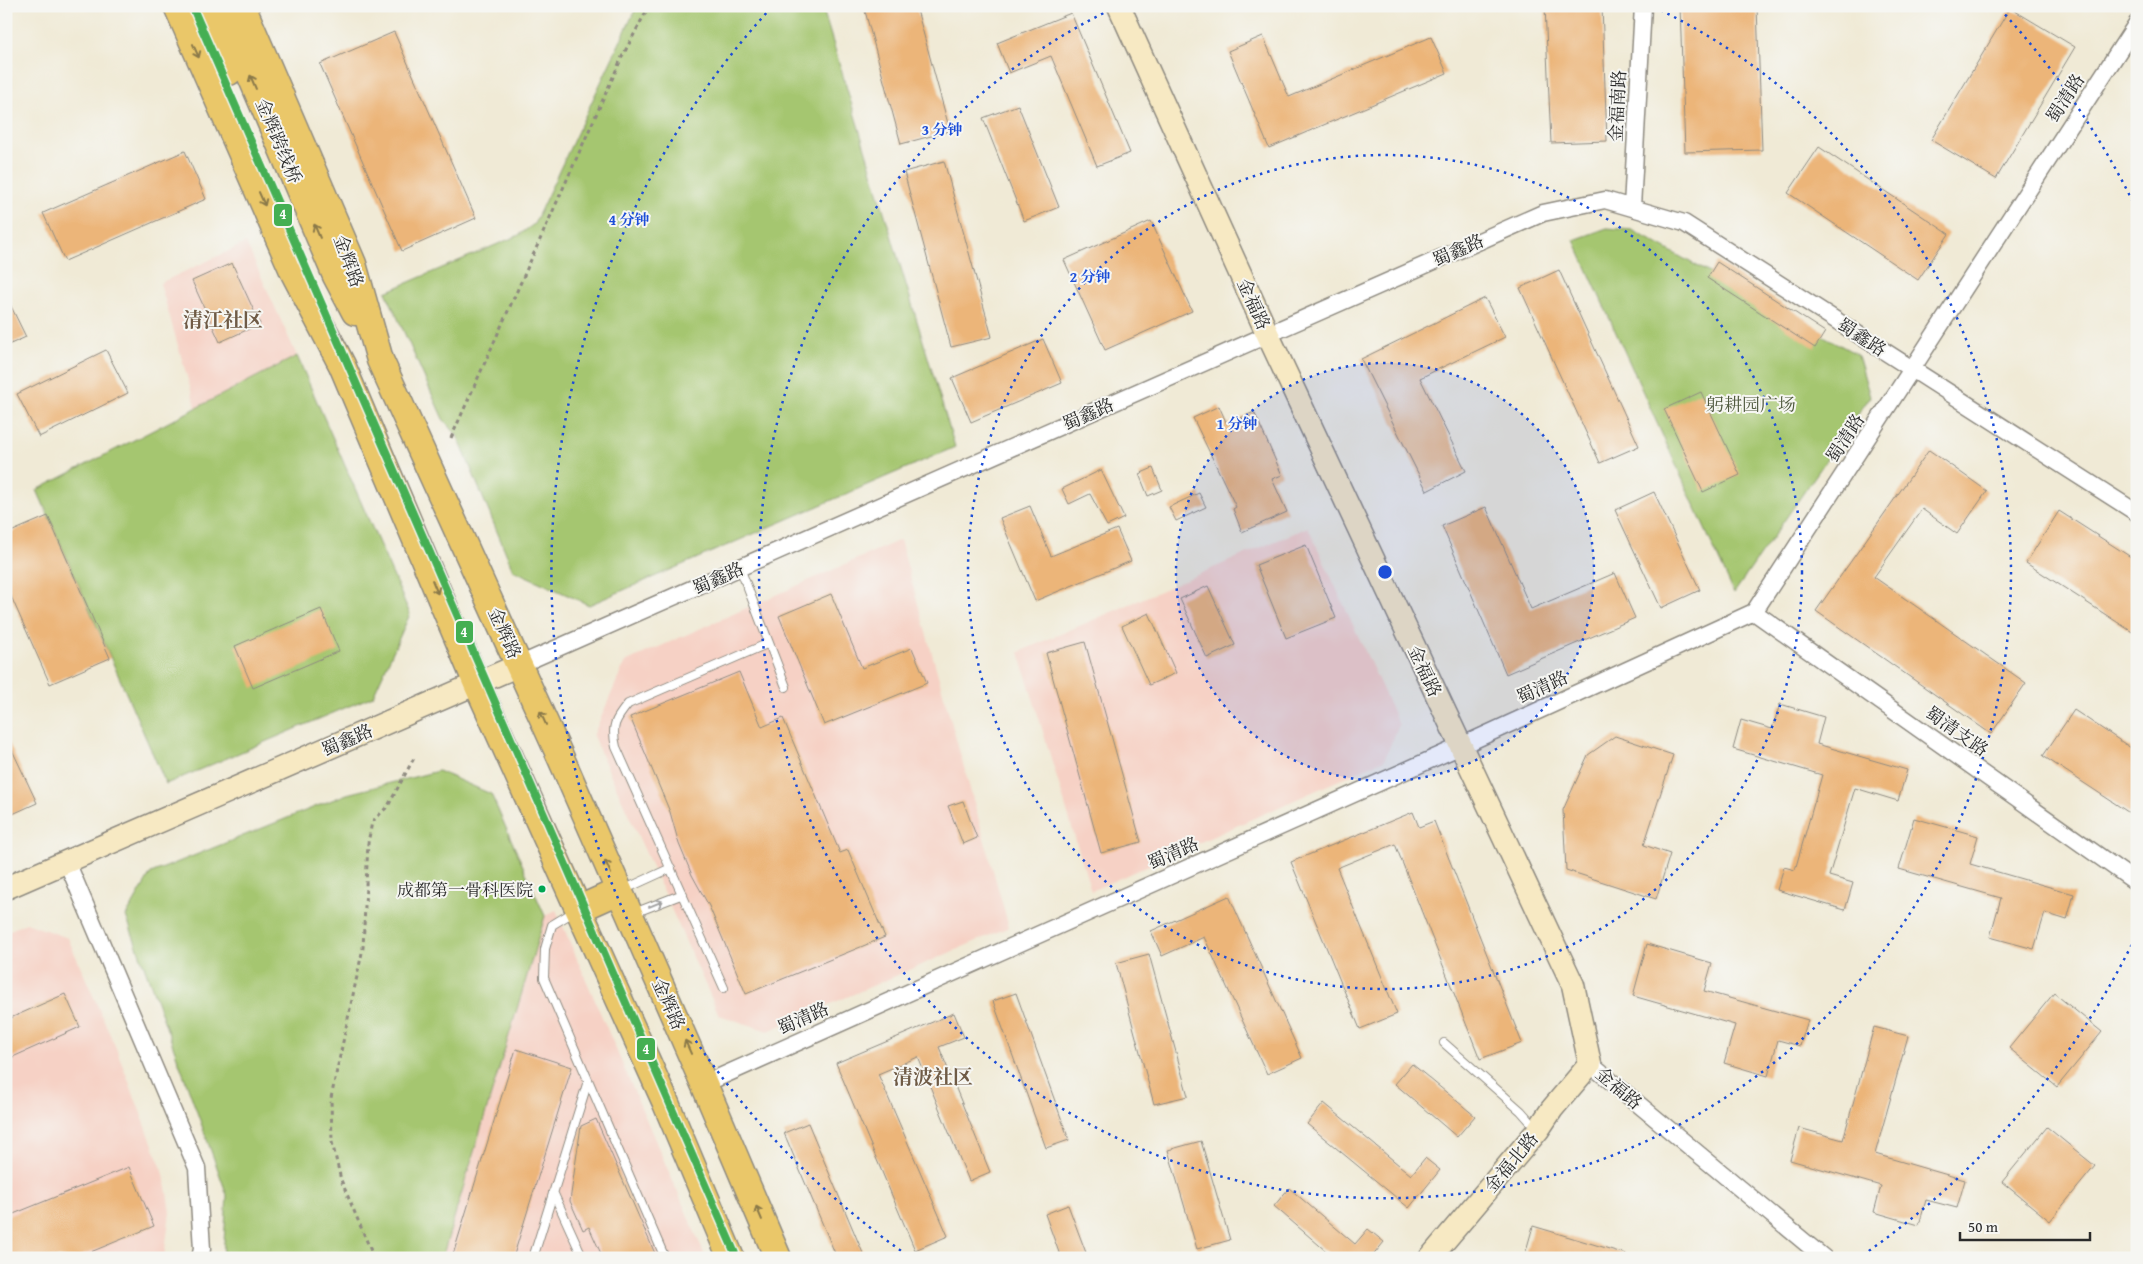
<svg xmlns="http://www.w3.org/2000/svg" width="2143" height="1264" viewBox="0 0 2143 1264" font-family="'Gentium Book Plus','Noto Serif SC',serif">
	<rect width="100%" height="100%" fill="#f6f6f2"/>
	<filter id="ink" filterUnits="userSpaceOnUse"><feTurbulence type="fractalNoise" baseFrequency=".02" numOctaves="2"/><feDisplacementMap in="SourceGraphic" scale="10" xChannelSelector="R" yChannelSelector="G"/><feConvolveMatrix kernelMatrix="1 2 1 2 8 2 1 2 1" color-interpolation-filters="sRGB"/></filter>
	<filter id="wash" filterUnits="userSpaceOnUse"><feTurbulence type="fractalNoise" baseFrequency=".0096" numOctaves="4" result="noise"/><feDisplacementMap in="SourceGraphic" scale="20" xChannelSelector="R" yChannelSelector="G"/><feGaussianBlur stdDeviation="1.12" result="paint"/><feColorMatrix in="noise" values="0 0 0 0 0 0 0 0 0 0 0 0 0 0 0 0 0 1.4 0 .05"/><feComposite in="paint" operator="in"/></filter>
	<g filter="url(#wash)">
		<rect width="100%" height="100%" fill="#f0ead6"/>
		<!-- built -->
		<path fill="#f6d1c5" d="M246,243L297,356L196,408L160,283Z
			M1308,527L1399,725L1384,760L1091,891L1019,652Z
			M900,540L1009,927L768,1031L719,1015L593,736L625,662Z
			M556,910L706,1258H442L545,916Z
			M26,923L68,938L116,1048L164,1174L170,1212L164,1258H6V932Z"/>
		<!-- green -->
		<path fill="#a5c66f" stroke="#68784d" d="M637,6H822L955,447L589,605L513,570L457,435L443,419L386,292L519,235L534,224Z
			M1607,228L1632,230L1858,355L1870,397L1734,593L1574,240Z
			M297,356L410,614L373,696L166,784L37,490Z
			M438,771L491,794L545,916L442,1258H223L227,1195L126,916L151,873L347,794Z"/>
		<g id="blocks">
			<!-- building -->
			<path fill="#ecb579" d="M881,6H916L950,131L901,144L865,11Z
				M1545,6H1602L1607,141L1551,143Z
				M1680,6H1757L1762,150L1685,152Z
				M2010,8L2075,47L1996,179L1931,140Z
				M1071,13L1130,153L1097,166L1051,56L1009,73L997,43Z
				M394,32L476,218L402,251L320,64Z
				M1263,36L1289,97L1431,37L1447,73L1269,148L1228,51Z
				M1018,105L1059,207L1024,221L983,118Z
				M1819,147L1949,234L1918,280L1788,193Z
				M185,151L206,199L65,261L43,213Z
				M944,161L992,337L951,347L904,172Z
				M1151,221L1192,311L1105,350L1064,260Z
				M1717,262L1825,332L1815,348L1707,278Z
				M232,263L260,324L220,342L192,281Z
				M1559,270L1639,446L1600,463L1520,288Z
				M6,296L26,337L6,346Z
				M1485,298L1505,337L1420,378L1466,471L1427,491L1361,359Z
				M1043,339L1062,383L971,422L952,378Z
				M106,350L128,393L39,437L17,394Z
				M1701,392L1740,475L1703,492L1664,409Z
				M1219,406L1227,424L1254,412L1282,475L1272,479L1287,512L1242,532L1233,509L1236,507L1193,418Z
				M1929,450L1987,491L1957,534L1922,509L1874,577L2026,683L1991,734L1816,611Z
				M1153,468L1162,490L1148,496L1139,474Z
				M1101,470L1124,518L1107,526L1090,494L1069,504L1062,489Z
				M1654,492L1700,590L1661,608L1615,510Z
				M1199,493L1206,507L1176,521L1169,507Z
				M1030,506L1051,556L1117,529L1131,561L1035,601L1000,518Z
				M1486,507L1531,609L1615,573L1635,618L1506,674L1442,526Z
				M2059,511L2137,561V635L2026,563Z
				M48,516L110,658L50,684L6,585V534Z
				M1306,545L1336,618L1286,638L1256,565Z
				M1208,586L1235,645L1207,658L1180,599Z
				M831,594L862,668L912,648L927,683L824,725L779,616Z
				M321,609L339,651L253,688L235,646Z
				M1149,613L1176,673L1149,685L1122,626Z
				M1085,642L1141,842L1101,853L1046,653Z
				M739,672L762,727L783,718L840,853L848,850L885,937L746,994L709,906L692,875L679,844L670,812L630,717Z
				M1780,704L1824,717L1817,744L1907,770L1898,801L1855,788L1829,876L1853,883L1845,910L1777,890L1784,867L1795,870L1822,775L1733,749L1741,720L1772,729Z
				M2074,710L2137,752V818L2043,756Z
				M1615,736L1673,755L1644,845L1670,854L1656,899L1566,870L1563,810L1588,755Z
				M6,737L37,803L6,817Z
				M963,801L977,838L963,844L948,806Z
				M1413,812L1419,827L1434,821L1522,1043L1480,1059L1395,844L1337,868L1397,1014L1360,1029L1291,862Z
				M1914,818L1978,836L1970,864L2074,894L2067,920L2045,913L2034,949L1990,937L2001,898L1899,869Z
				M1229,896L1302,1058L1267,1074L1204,937L1162,956L1151,931Z
				M1647,944L1712,963L1704,991L1808,1020L1800,1046L1778,1040L1768,1076L1724,1063L1735,1025L1633,996Z
				M1149,954L1188,1096L1154,1104L1116,963Z
				M1016,993L1069,1140L1046,1148L993,1001Z
				M2054,993L2102,1032L2057,1087L2009,1048Z
				M65,994L80,1027L6,1060V1020Z
				M954,1013L964,1037L939,1047L990,1172L969,1181L918,1057L878,1074L948,1236L915,1250L836,1063Z
				M1874,1027L1908,1036L1875,1154L1965,1180L1957,1208L1926,1200L1919,1225L1874,1212L1881,1186L1790,1160L1799,1128L1843,1140Z
				M516,1049L572,1067L513,1258H452Z
				M1412,1064L1475,1116L1457,1137L1395,1084Z
				M1324,1103L1411,1175L1425,1158L1440,1170L1409,1208L1307,1124Z
				M596,1119L657,1258H603L589,1227L583,1230L570,1201L581,1126Z
				M808,1123L865,1258H837L784,1133Z
				M2047,1127L2095,1166L2050,1221L2002,1182Z
				M1201,1141L1230,1240L1197,1249L1168,1150Z
				M129,1167L154,1226L76,1258H6V1217Z
				M1289,1188L1355,1244L1368,1229L1384,1242L1371,1258H1334L1274,1206Z
				M1068,1205L1088,1258H1061L1045,1214Z
				M1533,1226L1626,1254L1625,1258H1524Z"/>
		</g>
	</g>
	<g filter="url(#ink)">
		<use href="#blocks" fill-opacity="0" stroke="#8e8a80" stroke-width="1"/>
		<g fill="none" stroke-linecap="round" stroke-linejoin="round">
			<defs>
				<path id="lane" d="M740,568L786,687
					M623,890L671,868
					M575,911L552,925L545,949L544,978L665,1258
					M634,913L683,894
					M724,988L616,747C611,726 615,720 628,704L769,643
					M1444,1043L1521,1111L1537,1129
					M553,1192L583,1258
					M533,1258L588,1081"/>
				<path id="street" d="M1632,207L1643,6
					M1754,612L2137,883
					M519,665L1543,213L1605,200L1684,223L2137,513
					M67,862L197,1168L202,1249L200,1258
					M1590,1064L1824,1258
					M704,1084L1461,746L1754,612L2137,23"/>
				<path id="secondary" d="M1119,6L1268,335L1573,985L1590,1064L1552,1109L1538,1130L1430,1258
					M6,888L519,665"/>
				<path id="primary" d="M177,6L294,273L342,365L477,684L665,1101L731,1258
					M201,6L229,72
					M221,6L336,276L355,312
					M242,6L353,264L380,360L560,756L704,1084L778,1258
					M579,909L619,891"/>
			</defs>
			<!-- lane casing -->
			<use href="#lane" stroke="#8e8a80" stroke-width="10"/>
			<!-- street casing -->
			<use href="#street" stroke="#8e8a80" stroke-width="19"/>
			<!-- secondary casing -->
			<use href="#secondary" stroke="#8e8a80" stroke-width="25"/>
			<!-- primary casing -->
			<use href="#primary" stroke="#8e8a80" stroke-width="29"/>
			<!-- path -->
			<path stroke="#8e8a80" stroke-width="3" stroke-dasharray="4 4" stroke-linecap="butt" d="M451,438L622,57L649,6
				M374,1258L341,1180L332,1142L331,1098L363,948L368,843L372,822L388,806L414,758"/>
			<!-- lane -->
			<use href="#lane" stroke="#fff" stroke-width="8"/>
			<!-- street -->
			<use href="#street" stroke="#fff" stroke-width="16"/>
			<!-- secondary -->
			<use href="#secondary" stroke="#f7e9c3" stroke-width="22"/>
			<!-- primary -->
			<use href="#primary" stroke="#eac769" stroke-width="26"/>
			<defs>
				<path id="metro-1" d="M192,6L737,1258"/>
			</defs>
			<!-- metro-1 casing -->
			<use href="#metro-1" stroke="#f6f6f2" stroke-width="11"/>
			<!-- metro-1 -->
			<use href="#metro-1" stroke="#44af52" stroke-width="8"/>
		</g>
		<!-- one-way arrows -->
		<defs><path id="oneway-shaft" d="M-6 0H5M1.5-3L5.5 0L1.5 3" fill="none" stroke-width="1.6" stroke-linecap="round" stroke-linejoin="round" transform="scale(1.25)"/></defs>
		<g stroke="#8a794a">
			<use href="#oneway-shaft" transform="translate(196 51) rotate(66)"/>
			<use href="#oneway-shaft" transform="translate(253 82) rotate(-113)"/>
			<use href="#oneway-shaft" transform="translate(262 199) rotate(66)"/>
			<use href="#oneway-shaft" transform="translate(317 231) rotate(-113)"/>
			<use href="#oneway-shaft" transform="translate(435 587) rotate(67)"/>
			<use href="#oneway-shaft" transform="translate(543 718) rotate(-114)"/>
			<use href="#oneway-shaft" transform="translate(608 867) rotate(-114)"/>
			<use href="#oneway-shaft" transform="translate(688 1047) rotate(-114)"/>
			<use href="#oneway-shaft" transform="translate(759 1213) rotate(-113)"/>
		</g>
		<use stroke="#a0a0a0" href="#oneway-shaft" transform="translate(656 904) rotate(-22)"/>
	</g>
	<!-- distance rings -->
	<circle cx="1385" cy="572" r="209" fill="#1d4ed8" fill-opacity=".12"/>
	<g fill="none" stroke="#1d4ed8" stroke-width="2.5" stroke-dasharray="2.5 5">
		<circle cx="1385" cy="572" r="209"/>
		<circle cx="1385" cy="572" r="417"/>
		<path d="M1654 7A626 626 0 1 1 1116 7"/>
		<path d="M2135 938A834 834 0 0 1 1863 1255M907 1255A834 834 0 0 1 770 9M2000 9A834 834 0 0 1 2135 206"/>
	</g>
	<!-- markers -->
	<circle fill="#00a651" stroke="#f6f6f2" stroke-width="2" cx="542" cy="889" r="4.5"/>
	<g text-anchor="middle" dominant-baseline="central" stroke-width="4" stroke-linejoin="round" paint-order="stroke">
		<!-- bus labels -->
		<g font-size="17" fill="#2b2b2b" stroke="#f6f6f2" text-anchor="end">
			<text x="533" y="889">成都第一骨科医院</text>
		</g>
		<!-- street labels -->
		<g font-size="18" fill="#2b2b2b" stroke="#f6f6f2">
			<text transform="translate(2065 98) rotate(-57)">蜀清路</text>
			<text transform="translate(1617 106) rotate(-87)">金福南路</text>
			<text transform="translate(279 141) rotate(67)">金辉跨线桥</text>
			<text transform="translate(1458 250) rotate(-24)">蜀鑫路</text>
			<text transform="translate(349 261) rotate(70)">金辉路</text>
			<text transform="translate(1254 304) rotate(66)">金福路</text>
			<text transform="translate(1862 337) rotate(33)">蜀鑫路</text>
			<text transform="translate(1088 414) rotate(-24)">蜀鑫路</text>
			<text transform="translate(1845 438) rotate(-57)">蜀清路</text>
			<text transform="translate(718 578) rotate(-24)">蜀鑫路</text>
			<text transform="translate(505 633) rotate(66)">金辉路</text>
			<text transform="translate(1425 671) rotate(65)">金福路</text>
			<text transform="translate(1542 687) rotate(-25)">蜀清路</text>
			<text transform="translate(1957 731) rotate(35)">蜀清支路</text>
			<text transform="translate(347 740) rotate(-24)">蜀鑫路</text>
			<text transform="translate(1173 853) rotate(-24)">蜀清路</text>
			<text transform="translate(669 1004) rotate(66)">金辉路</text>
			<text transform="translate(803 1018) rotate(-24)">蜀清路</text>
			<text transform="translate(1619 1088) rotate(40)">金福路</text>
			<text transform="translate(1511 1162) rotate(-50)">金福北路</text>
		</g>
		<!-- park labels -->
		<g font-size="18" fill="#505a3f" stroke="#f6f6f2">
			<text x="1751" y="404">躬耕园广场</text>
		</g>
		<!-- quarter labels -->
		<g font-size="20" font-weight="bold" fill="#6f5b46" stroke="#f6f6f2">
			<text x="223" y="319">清江社区</text>
			<text x="933" y="1076">清波社区</text>
		</g>
	</g>
	<circle cx="1385" cy="572" r="8" fill="#1d4ed8" stroke="#f6f6f2" stroke-width="2.5"/>
	<g font-size="15" text-anchor="middle" font-weight="bold" fill="#1d4ed8" stroke="#f6f6f2" stroke-width="4" stroke-linejoin="round" paint-order="stroke">
		<text x="942" y="135">3 分钟</text>
		<text x="629" y="225">4 分钟</text>
		<text x="1090" y="282">2 分钟</text>
		<text x="1237" y="429">1 分钟</text>
	</g>
	<g stroke="#f6f6f2" stroke-width="2">
		<rect x="273" y="203" width="20" height="24" rx="5" fill="#44af52"/>
		<rect x="455" y="620" width="19" height="24" rx="5" fill="#44af52"/>
		<rect x="636" y="1037" width="20" height="24" rx="5" fill="#44af52"/>
	</g>
	<g font-size="14" text-anchor="middle" font-weight="bold" fill="#fff">
		<text x="283" y="219">4</text>
		<text x="464" y="637">4</text>
		<text x="646" y="1054">4</text>
	</g>
	<!-- margin -->
	<rect width="2143" height="1264" fill="none" stroke="#f6f6f2" stroke-width="25"/>
	<!-- scale -->
	<path d="M1960 1232v8h130v-8" fill="none" stroke="#2b2b2b" stroke-width="2.5"/>
	<text x="1968" y="1232" font-size="15" fill="#2b2b2b" stroke="#f6f6f2" stroke-width="4" paint-order="stroke">50 m</text>
</svg>
